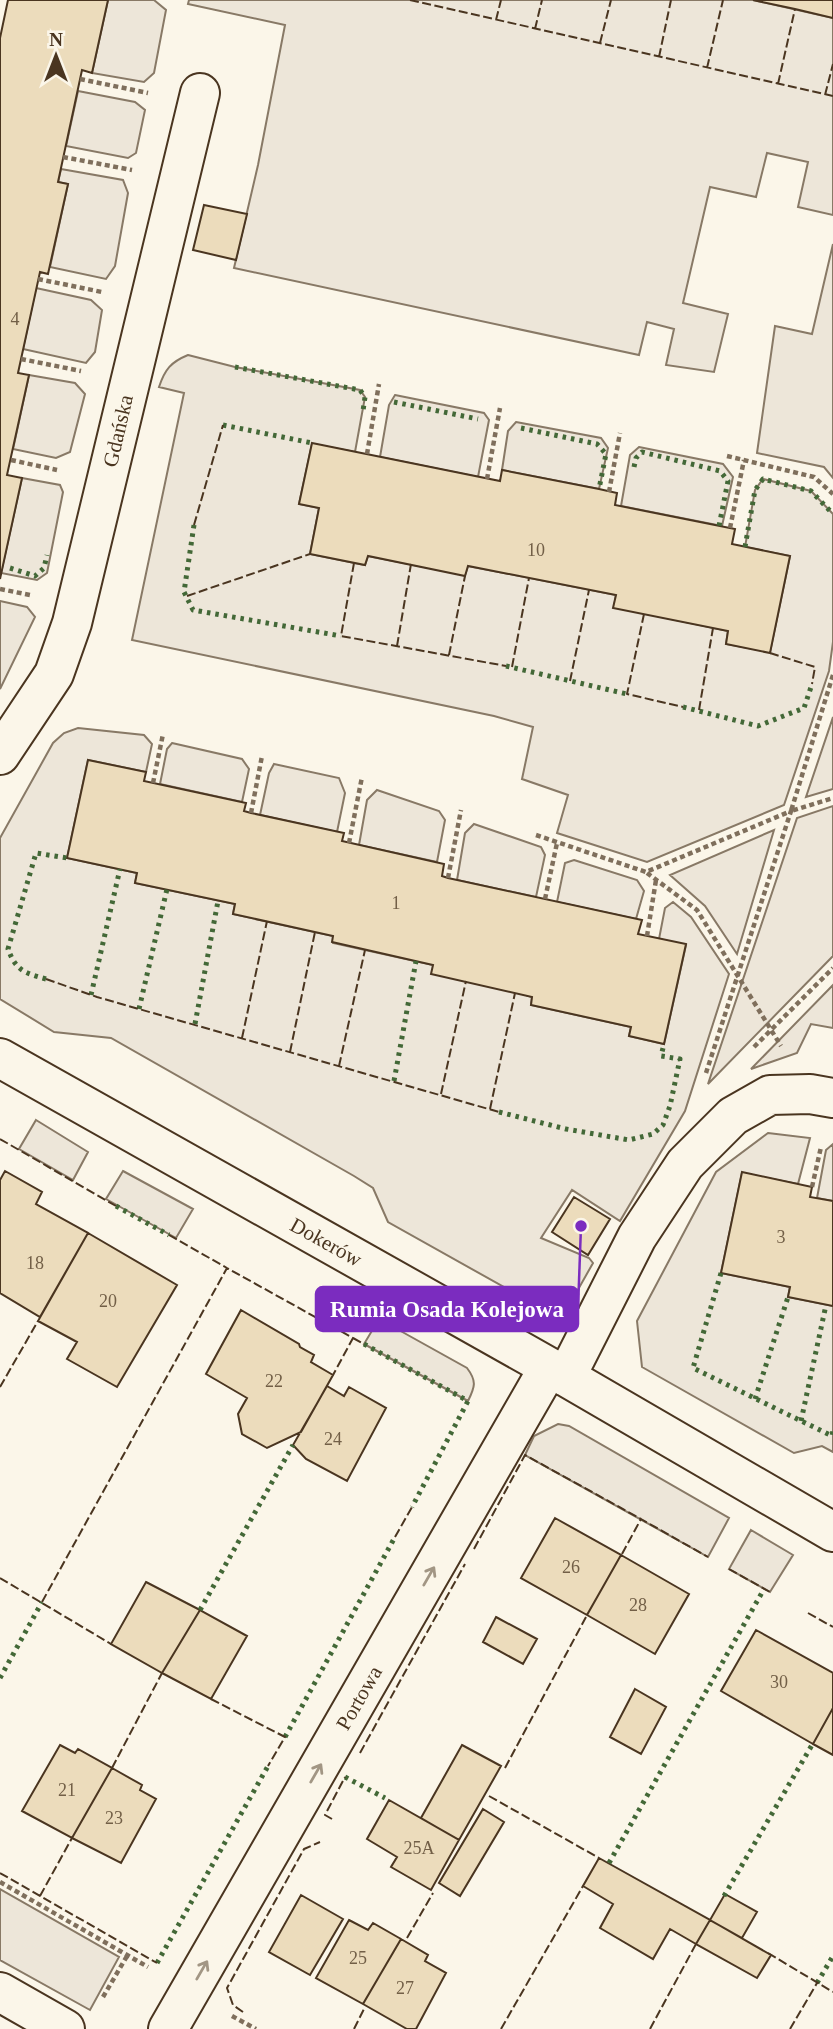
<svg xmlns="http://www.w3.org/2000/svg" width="833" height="2029" viewBox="0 0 833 2029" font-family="'Times New Roman',serif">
	<rect width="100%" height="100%" fill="#fbf6e9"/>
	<!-- green -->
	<path fill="#ede6d9" stroke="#887966" stroke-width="2" d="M108,0H154L166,10L154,73L144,82L92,73Z
		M189,0H753L833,18V215L798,207L808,162L767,153L756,197L710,187L683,303L728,314L714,372L666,365L674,329L647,322L639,355L234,268L258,165L285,25L188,4Z
		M78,91L135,102L145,110L136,153L128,158L66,146Z
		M61,169L123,180L128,193L115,266L106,279L50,267L68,184L58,182Z
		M833,244V478L824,467L757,453L775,326L812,334Z
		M36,288L91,300L102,310L95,352L86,363L23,349Z
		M188,355L235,367L360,390L365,397L355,452L312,444L299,504L319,508L310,554L365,565L368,556L465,575L468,566L616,595L614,607L728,631L726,644L770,652L790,556L745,547L755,490L763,479L811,491L833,514V642L829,671L784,805L647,862L557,833L568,795L522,779L533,727L494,716L132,640L184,393L159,387C165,369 171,362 188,355Z
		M29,375L75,383L85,394L70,452L56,458L13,449Z
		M395,395L484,413L489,420L478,477L380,457L389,405Z
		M516,422L601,438L608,448L599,489L502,470L508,431Z
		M639,447L723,464L733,477L722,526L621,506L630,455Z
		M22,478L60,485L63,492L47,573L37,580L1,573Z
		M0,601L27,607L35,617L0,689Z
		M833,717V789L806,797Z
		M78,728L144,735L152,744L146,772L88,760L67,858L137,873L135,883L235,904L233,914L333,936V943L433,965L532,997L531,1005L631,1027L629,1036L664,1044L686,945L659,939L665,908L673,902L691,917L729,974L685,1111L620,1221L572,1190L541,1238L589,1258L593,1263L575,1295L549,1302L527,1300L388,1222L373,1188L354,1176L111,1038L54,1032L0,999V838L53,743L64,733Z
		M172,743L242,759L249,769L242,802L160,784L167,749Z
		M274,764L339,778L345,793L337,832L260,815L269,773Z
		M377,790L439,811L445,820L437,862L359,845L367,800Z
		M833,806V956L708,1084L797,818Z
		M474,824L541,847L545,855L536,897L457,880L465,833Z
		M774,830L737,954L705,906L670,875Z
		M574,860L637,880L644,891L636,919L557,902L565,863Z
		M833,985V1028L811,1024L797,1053L751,1069Z
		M36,1120L88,1152L73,1180L19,1149Z
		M768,1133L810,1138L798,1184L742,1173L721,1273L790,1287L788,1297L833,1306V1452L822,1446L794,1453L642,1367L637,1321L716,1172Z
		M833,1144V1201L817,1198L826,1150Z
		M123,1171L193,1209L176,1238L106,1199Z
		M379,1319L467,1368C477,1381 475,1387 468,1401L364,1344Z
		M558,1424L569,1426L729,1518L708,1557L525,1455L534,1436Z
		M751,1530L793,1555L770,1592L729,1569Z
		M0,1889L119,1957L90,2010L0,1960Z"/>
	<!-- building -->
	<path fill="#ecdcbc" stroke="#4a3520" stroke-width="2" d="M8,0H108L92,73L82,70L58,182L68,184L48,274L40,272L18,373L29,375L7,475L22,478L0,579V38Z
		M753,0H833V18L795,9Z
		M204,205L247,214L236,260L193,250Z
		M312,443L500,481L502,470L599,489L617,493L615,505L735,529L732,544L790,556L770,653L726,644L728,631L613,608L616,595L468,566L465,576L368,556L365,565L310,554L319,508L299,504Z
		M88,760L146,772L144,781L246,803L244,811L251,813L344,833L342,841L444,864L442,876L448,878L642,920L638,934L686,944L664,1044L629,1036L631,1027L531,1005L532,997L431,974L433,965L332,942L333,936L233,914L235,904L135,883L137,873L67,858Z
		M5,1171L42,1192L36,1204L88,1233L40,1317L0,1293V1180Z
		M742,1172L812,1187L810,1197L833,1201V1306L788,1297L790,1287L721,1273Z
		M574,1197L610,1219L588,1255L552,1232Z
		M88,1233L177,1285L117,1387L67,1359L77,1342L38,1321Z
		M241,1310L299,1344L300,1347L314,1355L311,1362L333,1375L301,1432L267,1448L242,1434L238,1414L247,1398L206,1374Z
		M327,1386L344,1396L349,1387L386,1408L347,1481L306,1459L293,1445Z
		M555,1518L621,1555L587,1615L521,1578Z
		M621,1555L689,1594L655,1654L587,1615Z
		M146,1582L200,1610L162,1673L111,1644Z
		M200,1610L247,1636L211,1699L162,1673Z
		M496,1617L537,1639L523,1664L483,1642Z
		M756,1630L833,1673V1708L813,1744L721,1691Z
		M635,1689L666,1707L641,1754L610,1737Z
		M833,1708V1755L813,1744Z
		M60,1745L75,1753L78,1749L112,1768L72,1838L22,1811Z
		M462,1745L501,1766L459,1840L421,1818Z
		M112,1768L142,1785L140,1790L156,1799L121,1863L72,1838Z
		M389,1800L459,1840L431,1890L391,1867L397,1857L367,1839Z
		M483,1809L504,1822L460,1896L439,1883Z
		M599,1858L710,1920L696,1944L670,1929L653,1959L600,1928L613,1904L583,1886Z
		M725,1894L757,1912L742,1938L710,1920Z
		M301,1895L343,1919L310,1975L269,1952Z
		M349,1920L368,1930L373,1923L401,1939L363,2004L316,1978Z
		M710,1920L771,1955L757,1978L696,1944Z
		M401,1939L428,1955L425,1961L446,1973L416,2029H407L363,2004Z"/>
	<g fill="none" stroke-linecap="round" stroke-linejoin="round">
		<defs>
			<path id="street" d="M0,755L54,674L72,623L200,93
				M0,1058L549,1367L833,1532
				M566,1377L637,1237L685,1164L733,1116L770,1095L810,1094L833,1098
				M168,2029L549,1367"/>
			<path id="secondary" d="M0,1992L65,2029"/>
		</defs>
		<!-- street casing -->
		<use href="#street" stroke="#4a3520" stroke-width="42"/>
		<!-- secondary casing -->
		<use href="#secondary" stroke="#4a3520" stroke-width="42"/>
		<!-- path -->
		<path stroke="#7f6f5c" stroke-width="4.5" stroke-dasharray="5 3.5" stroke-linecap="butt" d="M80,79L148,93
			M63,157L132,170
			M38,279L102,292
			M21,359L81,371
			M367,454L379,384
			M727,456L814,477L833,494
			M11,460L57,470
			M487,479L500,408
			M609,492L620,433
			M730,528L744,460
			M0,589L30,595
			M833,675L791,811L833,798
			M153,783L163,734
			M251,813L262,756
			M536,835L646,872L791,811L706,1073
			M349,843L362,777
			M647,873L697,910L781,1046
			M448,878L461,810
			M545,899L557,843
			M647,936L656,880
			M754,1047L833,968
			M812,1187L821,1147
			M0,1882L148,1967
			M103,1997L127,1956
			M232,2016L256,2029"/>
		<!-- street -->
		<use href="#street" stroke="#fbf6e9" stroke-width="38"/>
		<!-- secondary -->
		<use href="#secondary" stroke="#fbf6e9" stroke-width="38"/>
		<!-- hedge -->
		<path stroke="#436837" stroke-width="5" stroke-dasharray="3.5 5" stroke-linecap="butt" d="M235,367L360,390L365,397L363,411
			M394,402L478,419
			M223,425L312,443
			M521,428L597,444L606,454L599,489
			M634,467L636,458L642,452L720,471L728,481L719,526
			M194,525L184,592L193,610L341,636
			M745,547L755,490L763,479L811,491L833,514
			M10,568L35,576L44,568L47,555
			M506,666L627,694
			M683,707L758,726L804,708L812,684
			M46,979C25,973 16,971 8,949L36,853L67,858
			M91,995L120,869
			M139,1009L167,889
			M195,1024L218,901
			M394,1081L416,961
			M499,1112L566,1129L629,1140L653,1134L663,1125L670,1106L680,1059L661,1056L664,1044
			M116,1206L169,1235
			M721,1273L693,1368L832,1436L833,1430
			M364,1344L468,1401L412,1507
			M755,1399L788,1297
			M801,1421L826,1305
			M200,1610L293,1445
			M0,1678L42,1602
			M285,1737L395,1537
			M345,1777L385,1798
			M609,1863L764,1589
			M724,1896L812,1745
			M157,1963L268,1766
			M817,1983L833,1956"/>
		<!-- fence -->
		<path stroke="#4a3520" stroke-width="2" stroke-dasharray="9 3.5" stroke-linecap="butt" d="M410,0L833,96
			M496,20L501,0
			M535,29L542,0
			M600,43L611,0
			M659,57L671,0
			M707,68L723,0
			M778,84L795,9
			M825,95L833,64
			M194,525L223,425
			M354,563L341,636L506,666
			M187,596L310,554
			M644,614L627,694L683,707
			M397,646L411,564
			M770,653L815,667L812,684
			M449,655L465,576
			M512,667L529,578
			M570,681L589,590
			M699,710L713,628
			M46,979L97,997L499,1112
			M242,1038L267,921
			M290,1052L315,932
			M339,1066L365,950
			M441,1094L466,981
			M490,1109L515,993
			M0,1139L116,1206
			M169,1235L227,1268
			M353,1338L364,1344
			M0,1387L38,1321
			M395,1537L412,1507
			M474,1549L525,1455L641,1519
			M622,1554L641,1519L708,1557
			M729,1569L770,1592
			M0,1578L111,1644
			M42,1602L227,1268L353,1338L333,1375
			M808,1613L833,1627
			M211,1699L285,1737L268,1766
			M360,1753L465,1564
			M112,1768L162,1673
			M505,1768L586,1617
			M489,1796L599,1858
			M332,1819L325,1815L345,1777
			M0,1873L157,1963
			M40,1896L72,1838
			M407,1938L433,1893
			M768,1953L833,1992
			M243,2012L233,2005L227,1988L304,1849L320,1842
			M354,2029L364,2009
			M501,2029L583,1886
			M650,2029L696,1944
			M790,2029L817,1983"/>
	</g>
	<!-- one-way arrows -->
	<defs><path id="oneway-shaft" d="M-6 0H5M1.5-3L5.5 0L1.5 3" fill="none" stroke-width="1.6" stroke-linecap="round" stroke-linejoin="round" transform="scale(1.75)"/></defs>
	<g stroke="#a29684">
		<use href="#oneway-shaft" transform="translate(429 1576) rotate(-60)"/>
		<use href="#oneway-shaft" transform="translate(316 1773) rotate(-60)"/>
		<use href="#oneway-shaft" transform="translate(202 1970) rotate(-60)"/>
	</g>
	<g text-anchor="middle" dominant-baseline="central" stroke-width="5" stroke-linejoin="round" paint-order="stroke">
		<!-- number labels -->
		<g font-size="18" fill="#725f47">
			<text x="15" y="319">4</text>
			<text x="536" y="550">10</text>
			<text x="396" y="903">1</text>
			<text x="781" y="1237">3</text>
			<text x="35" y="1263">18</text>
			<text x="108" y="1301">20</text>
			<text x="274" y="1381">22</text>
			<text x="333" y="1439">24</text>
			<text x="571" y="1567">26</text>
			<text x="638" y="1605">28</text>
			<text x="779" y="1682">30</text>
			<text x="67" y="1790">21</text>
			<text x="114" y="1818">23</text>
			<text x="419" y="1848">25A</text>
			<text x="358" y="1958">25</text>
			<text x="405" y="1988">27</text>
		</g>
		<!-- street labels -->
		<g font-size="21" fill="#4a3520" stroke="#fbf6e9">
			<text transform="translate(118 431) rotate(-77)">Gdańska</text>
			<text transform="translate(326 1242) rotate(29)">Dokerów</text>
			<text transform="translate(359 1698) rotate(-60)">Portowa</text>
		</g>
	</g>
	<!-- callouts -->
	<path fill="none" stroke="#7b2cbf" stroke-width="2.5" d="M581 1226L578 1309"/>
	<circle fill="#7b2cbf" stroke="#fbf6e9" stroke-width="2.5" cx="581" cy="1226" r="7"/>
	<rect fill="#7b2cbf" stroke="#7b2cbf" stroke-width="2.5" x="316" y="1287" width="262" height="44" rx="7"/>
	<g font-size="23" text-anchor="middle" font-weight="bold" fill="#fff">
		<text x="447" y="1317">Rumia Osada Kolejowa</text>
	</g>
	<!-- north arrow -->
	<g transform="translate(56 56)" stroke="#fbf6e9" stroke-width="5" paint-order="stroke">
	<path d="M0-5L12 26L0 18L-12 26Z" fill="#4a3520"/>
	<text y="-10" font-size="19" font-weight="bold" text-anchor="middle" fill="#4a3520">N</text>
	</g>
</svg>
